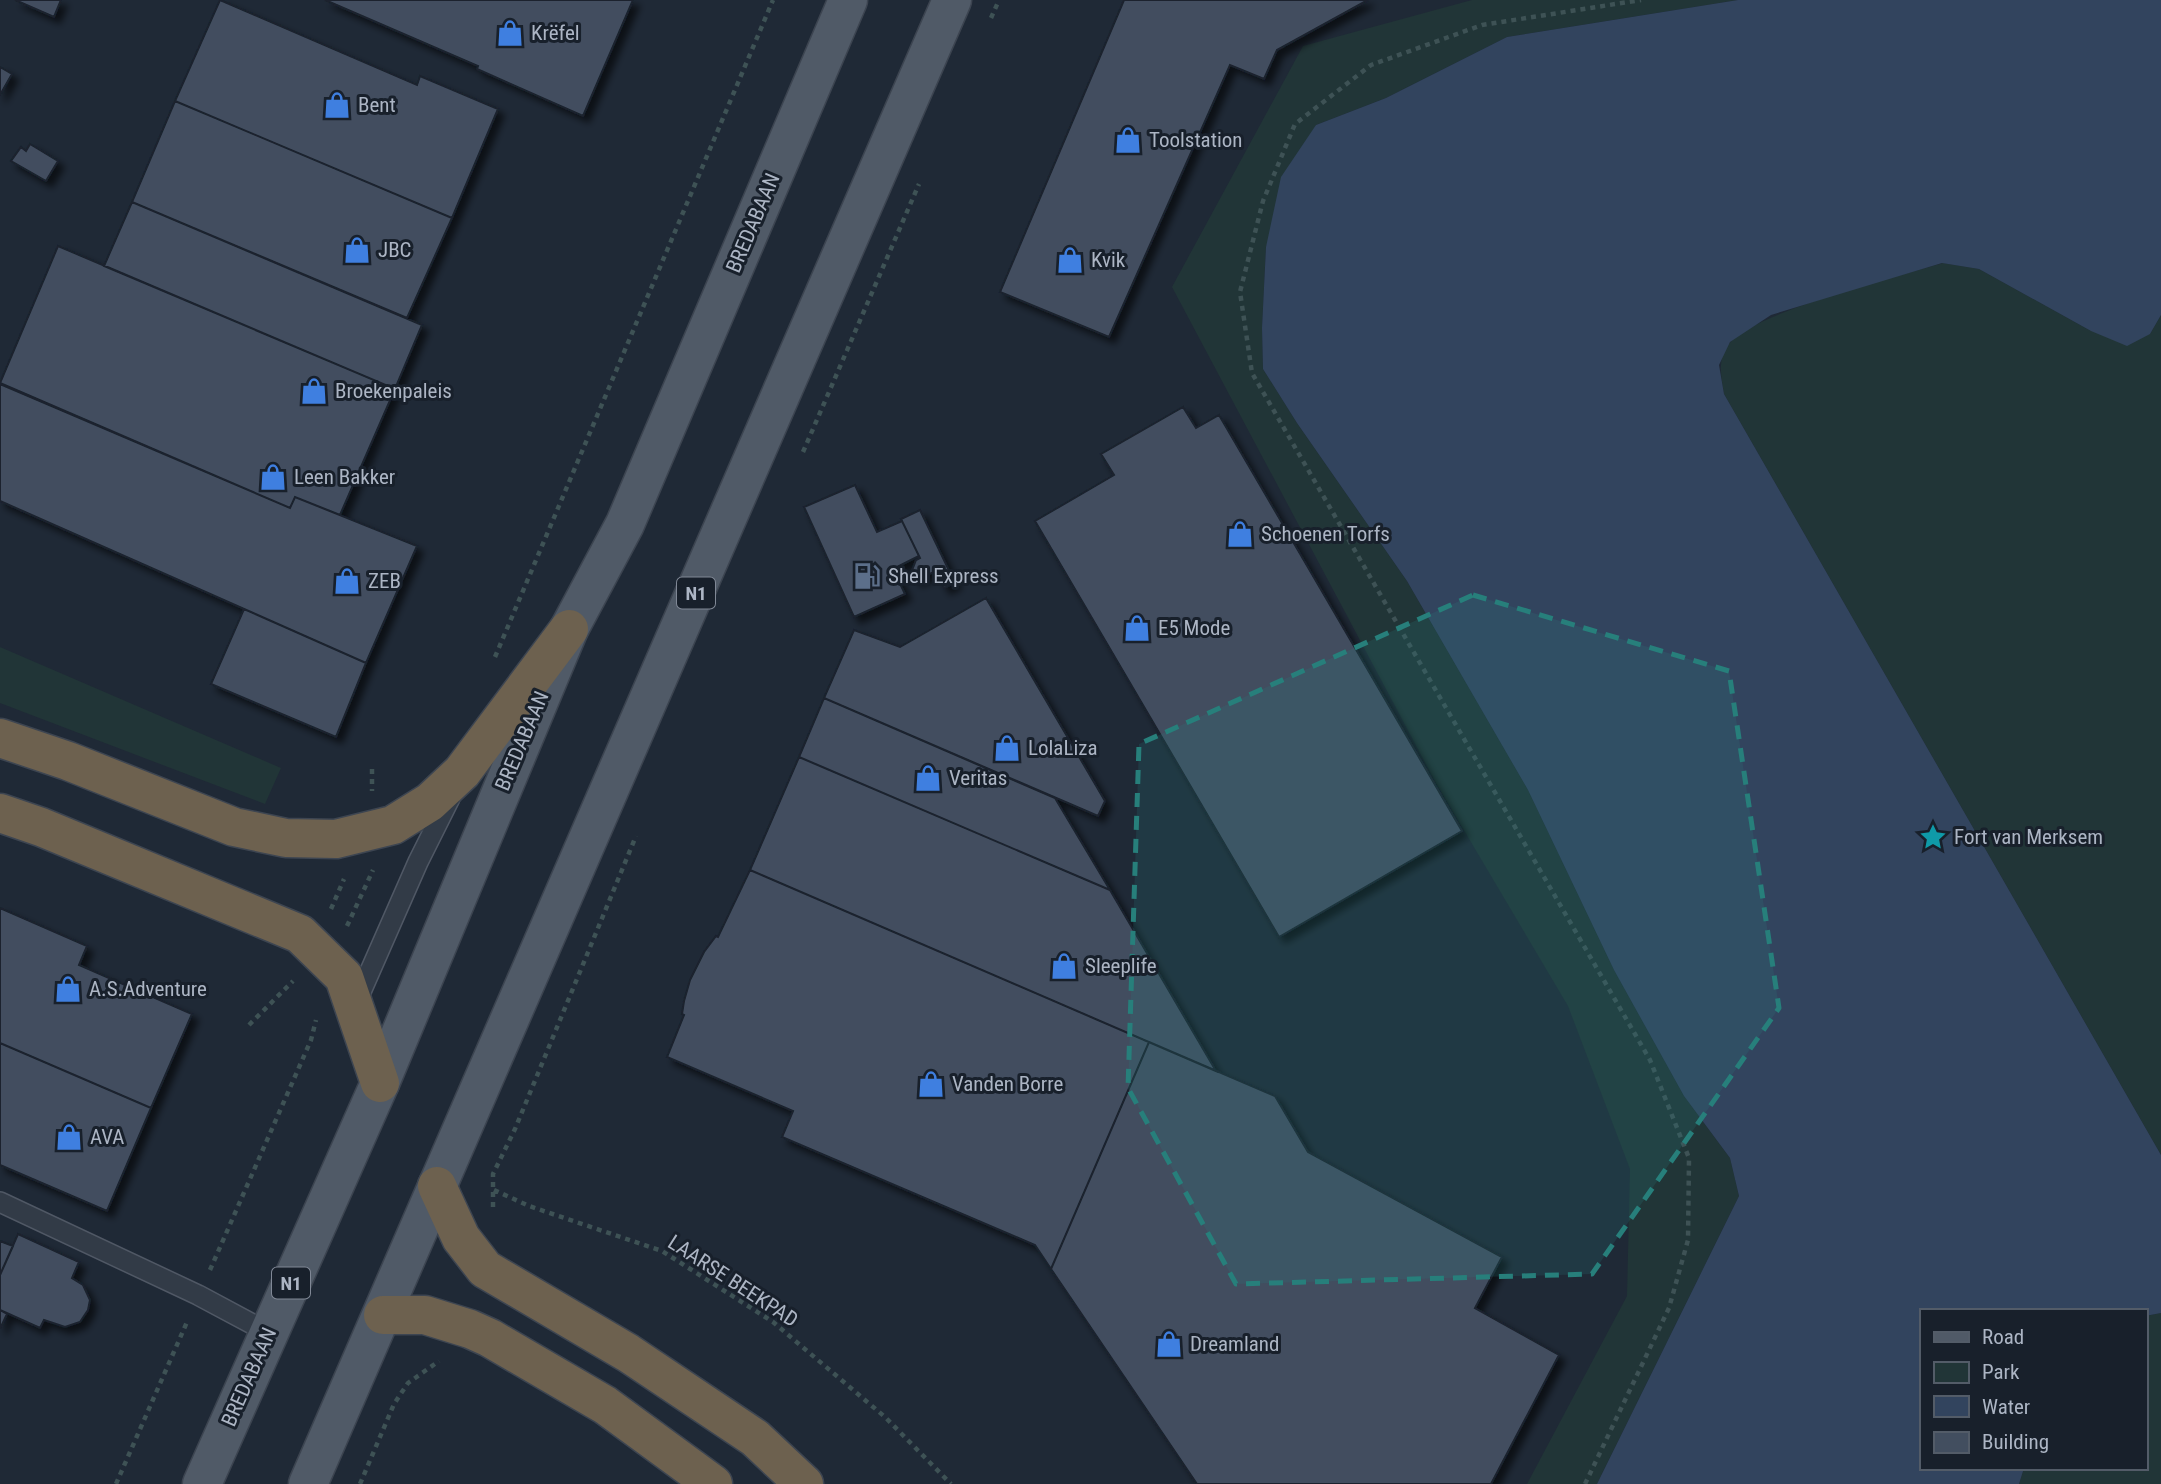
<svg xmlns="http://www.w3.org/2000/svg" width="2161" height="1484" viewBox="0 0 2161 1484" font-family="'Roboto Condensed',sans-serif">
	<defs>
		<filter id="shadow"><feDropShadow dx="6" dy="6" stdDeviation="3.5" flood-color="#0009"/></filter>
	</defs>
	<rect width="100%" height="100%" fill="#1f2936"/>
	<!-- green -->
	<path fill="#213537" d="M1472,0H1738L1507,37L1386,98L1316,125L1266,247L1262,328L1263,369L1297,423L1407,581L1528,790L1614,970L1684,1096L1730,1158L1739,1196L1597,1484H1527L1627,1296L1630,1169L1568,1006L1436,783L1172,287L1303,46Z
		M1943,263L1979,269L2091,331L2150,334L2161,315V1155L1724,394C1721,375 1717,360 1729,344C1751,313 1900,276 1943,263Z
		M0,647L281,768L265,804L0,703Z
		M2161,1313V1484H2019L2024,1468H2145V1316Z"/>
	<!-- water -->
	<path fill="#32445e" d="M1738,0H2161V315L2150,334L2127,346L2091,331L1979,269L1942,263L1771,315L1730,342L1719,365L1724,394L2161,1155V1313L2145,1316V1311H1921V1468H2024L2019,1484H1597L1739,1196L1730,1158L1684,1096L1614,970L1528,790L1407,581L1297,423L1263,369L1262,328L1266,247L1281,177L1316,125L1386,98L1507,37Z"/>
	<!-- building -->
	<path fill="#424e5f" stroke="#1a222d" stroke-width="2" filter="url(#shadow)" d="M15,0H61L54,17Z
		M220,0L417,85L420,76L498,109L452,218L175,101Z
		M325,0H633L583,116L477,69L478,66Z
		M1124,0H1368L1277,50L1264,79L1230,65L1109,337L1000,292Z
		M0,67L12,74L0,95Z
		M175,101L452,218L407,318L132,202Z
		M30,144L58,161L46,181L11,161L21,147L26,151Z
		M132,202L422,325L395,389L104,266Z
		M58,246L395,389L340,515L295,497L290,508L0,383Z
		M0,384L290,508L295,497L417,546L366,663L0,501Z
		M1183,407L1196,428L1219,415L1462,831L1279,937L1035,521L1114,475L1101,454Z
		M855,485L877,532L902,521L919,556L893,569L905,594L854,617L804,507Z
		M920,510L955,583L944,588L936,571L916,580L911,573L916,560L920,558L901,519Z
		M986,598L1105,801L1098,816L824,698L854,630L900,647Z
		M244,609L366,663L336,737L211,684Z
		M824,698L1055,798L1110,890L799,757Z
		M799,757L1110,890L1216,1071L750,870Z
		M750,870L1149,1042L1051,1269L1035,1245L782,1137L793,1111L667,1057L684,1015L682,1014L684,1001L690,980L704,952L716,936L718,937Z
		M0,908L87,946L79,965L192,1014L151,1108L0,1043Z
		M1149,1042L1275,1096L1308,1152L1502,1257L1475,1308L1559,1355L1491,1484H1197L1051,1269Z
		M0,1043L151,1108L107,1211L0,1165Z
		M18,1234L79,1262L72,1278L83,1285L90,1300L88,1310L80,1322L65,1327L44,1320L40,1328L0,1310V1275Z
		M0,1241L13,1246L0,1275Z
		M0,1310L7,1314L0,1329Z"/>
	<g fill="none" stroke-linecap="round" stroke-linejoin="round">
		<defs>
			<path id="lane" d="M356,1003L418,862L450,798
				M0,1202L198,1295L269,1333"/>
			<path id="primary" d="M202,1484L380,1083L569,629L625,524L848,0
				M308,1484L952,0"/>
			<path id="highway" d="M0,738L68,761L234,827L286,838L336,839L393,825L430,802L462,772L569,629
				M0,813L41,827L300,934L344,977L380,1083
				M437,1186L461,1238L485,1269L628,1353L755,1438L804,1484
				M383,1315H425L470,1329L490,1338L605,1405L713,1484"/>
		</defs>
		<!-- lane casing -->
		<use href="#lane" stroke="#505865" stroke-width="22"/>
		<!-- primary casing -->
		<use href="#primary" stroke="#3c4450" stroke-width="41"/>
		<!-- highway casing -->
		<use href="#highway" stroke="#3d4551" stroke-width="41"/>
		<!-- path -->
		<path stroke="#3e5255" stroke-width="4.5" stroke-dasharray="5 5" stroke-linecap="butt" d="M991,18L999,0
			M803,452L919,184
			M495,657L773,0
			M372,769V791
			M331,909L344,879
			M347,926L373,870
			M249,1025L293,981
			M494,1190L529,1206L662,1251L773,1322L885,1417L951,1484
			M493,1207V1174L515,1129L636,836
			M210,1270L311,1040L316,1020
			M116,1484L187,1322
			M360,1484L394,1404L408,1383L439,1361
			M1585,1484L1669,1308L1688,1240L1689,1158L1650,1060L1252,373L1240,292L1263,201L1295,124L1371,65L1482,25L1641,0"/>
		<!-- lane -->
		<use href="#lane" stroke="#323b47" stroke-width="19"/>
		<!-- primary -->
		<use href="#primary" stroke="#505a67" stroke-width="38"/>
		<!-- highway -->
		<use href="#highway" stroke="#6d614f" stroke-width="38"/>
	</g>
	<!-- marked area -->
	<path fill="#277f7b" fill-opacity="0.2" stroke="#277f7b" stroke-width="5" stroke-dasharray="14 9" stroke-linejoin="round" d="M1473,595L1729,671L1779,1008L1592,1274L1236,1284L1128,1088L1139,744Z"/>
	<!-- icons -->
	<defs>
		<symbol id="shop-bare" viewBox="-9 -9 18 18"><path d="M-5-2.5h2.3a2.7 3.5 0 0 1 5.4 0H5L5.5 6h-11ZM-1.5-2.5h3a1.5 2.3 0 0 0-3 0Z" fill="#3f7fe0" stroke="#18202b" stroke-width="2.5" paint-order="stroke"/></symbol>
		<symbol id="fuel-bare" viewBox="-9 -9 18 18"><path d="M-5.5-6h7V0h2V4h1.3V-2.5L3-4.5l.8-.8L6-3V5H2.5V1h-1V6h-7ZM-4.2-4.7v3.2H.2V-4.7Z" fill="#5c6f8a" stroke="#18202b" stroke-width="2.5" paint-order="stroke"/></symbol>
		<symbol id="sight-bare" viewBox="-9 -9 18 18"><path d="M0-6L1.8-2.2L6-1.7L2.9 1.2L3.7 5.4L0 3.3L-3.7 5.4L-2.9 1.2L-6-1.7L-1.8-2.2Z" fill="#0f9aa8" stroke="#18202b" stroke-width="2.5" paint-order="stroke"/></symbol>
	</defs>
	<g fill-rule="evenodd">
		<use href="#shop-bare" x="491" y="14" width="38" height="38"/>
		<use href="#shop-bare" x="318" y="86" width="38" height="38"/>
		<use href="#shop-bare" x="1109" y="121" width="38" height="38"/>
		<use href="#shop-bare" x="338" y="231" width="38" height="38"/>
		<use href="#shop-bare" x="1051" y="241" width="38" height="38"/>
		<use href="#shop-bare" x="295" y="372" width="38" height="38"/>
		<use href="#shop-bare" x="254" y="458" width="38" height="38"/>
		<use href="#shop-bare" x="1221" y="515" width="38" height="38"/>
		<use href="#fuel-bare" x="848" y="557" width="38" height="38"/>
		<use href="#shop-bare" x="328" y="562" width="38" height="38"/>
		<use href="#shop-bare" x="1118" y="609" width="38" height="38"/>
		<use href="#shop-bare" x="988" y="729" width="38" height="38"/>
		<use href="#shop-bare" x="909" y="759" width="38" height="38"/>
		<use href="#sight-bare" x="1914" y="818" width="38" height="38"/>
		<use href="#shop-bare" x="1045" y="947" width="38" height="38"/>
		<use href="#shop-bare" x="49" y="970" width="38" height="38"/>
		<use href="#shop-bare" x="912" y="1065" width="38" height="38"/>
		<use href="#shop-bare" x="50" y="1118" width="38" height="38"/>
		<use href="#shop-bare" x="1150" y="1325" width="38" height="38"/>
	</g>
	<g text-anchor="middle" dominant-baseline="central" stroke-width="6" stroke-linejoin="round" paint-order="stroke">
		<!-- shield labels -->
		<g fill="#18202b" stroke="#808896" stroke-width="2">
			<rect x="677" y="577.5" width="38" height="31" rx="5"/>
			<rect x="272" y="1267.5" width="38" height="31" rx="5"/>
		</g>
		<g font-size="19" font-weight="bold" fill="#acb5c4">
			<text x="696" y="593">N1</text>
			<text x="291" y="1283">N1</text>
		</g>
		<!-- poi labels -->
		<g font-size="21" fill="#acb5c4" stroke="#18202b" text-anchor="start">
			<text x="531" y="33">Krëfel</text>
			<text x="358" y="105">Bent</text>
			<text x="1149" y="140">Toolstation</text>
			<text x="378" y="250">JBC</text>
			<text x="1091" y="260">Kvik</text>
			<text x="335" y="391">Broekenpaleis</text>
			<text x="294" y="477">Leen Bakker</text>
			<text x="1261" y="534">Schoenen Torfs</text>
			<text x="888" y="576">Shell Express</text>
			<text x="368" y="581">ZEB</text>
			<text x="1158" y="628">E5 Mode</text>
			<text x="1028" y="748">LolaLiza</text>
			<text x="949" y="778">Veritas</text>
			<text x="1954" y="837">Fort van Merksem</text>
			<text x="1085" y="966">Sleeplife</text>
			<text x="89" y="989">A.S.Adventure</text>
			<text x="952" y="1084">Vanden Borre</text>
			<text x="90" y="1137">AVA</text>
			<text x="1190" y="1344">Dreamland</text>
		</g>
		<!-- street labels -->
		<g font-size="21" fill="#acb5c4" stroke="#18202b">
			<text transform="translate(753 223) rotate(-67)">BREDABAAN</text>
			<text transform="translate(522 741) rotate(-67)">BREDABAAN</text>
			<text transform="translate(733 1281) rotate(33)">LAARSE BEEKPAD</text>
			<text transform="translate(249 1377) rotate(-66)">BREDABAAN</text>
		</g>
	</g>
	<!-- legend -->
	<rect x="1920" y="1309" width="228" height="161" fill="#18202b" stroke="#535c68" stroke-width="2"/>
	<rect x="1934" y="1332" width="35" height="10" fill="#505a67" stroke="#535c68" stroke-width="2"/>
	<text x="1982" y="1344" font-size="21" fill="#acb5c4">Road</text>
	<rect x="1934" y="1362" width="35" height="21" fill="#213537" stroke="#535c68" stroke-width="2"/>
	<text x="1982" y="1379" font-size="21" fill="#acb5c4">Park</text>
	<rect x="1934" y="1396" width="35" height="21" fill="#32445e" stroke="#535c68" stroke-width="2"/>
	<text x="1982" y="1414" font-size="21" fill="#acb5c4">Water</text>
	<rect x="1934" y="1432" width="35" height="21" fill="#424e5f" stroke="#535c68" stroke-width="2"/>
	<text x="1982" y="1449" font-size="21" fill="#acb5c4">Building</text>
</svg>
